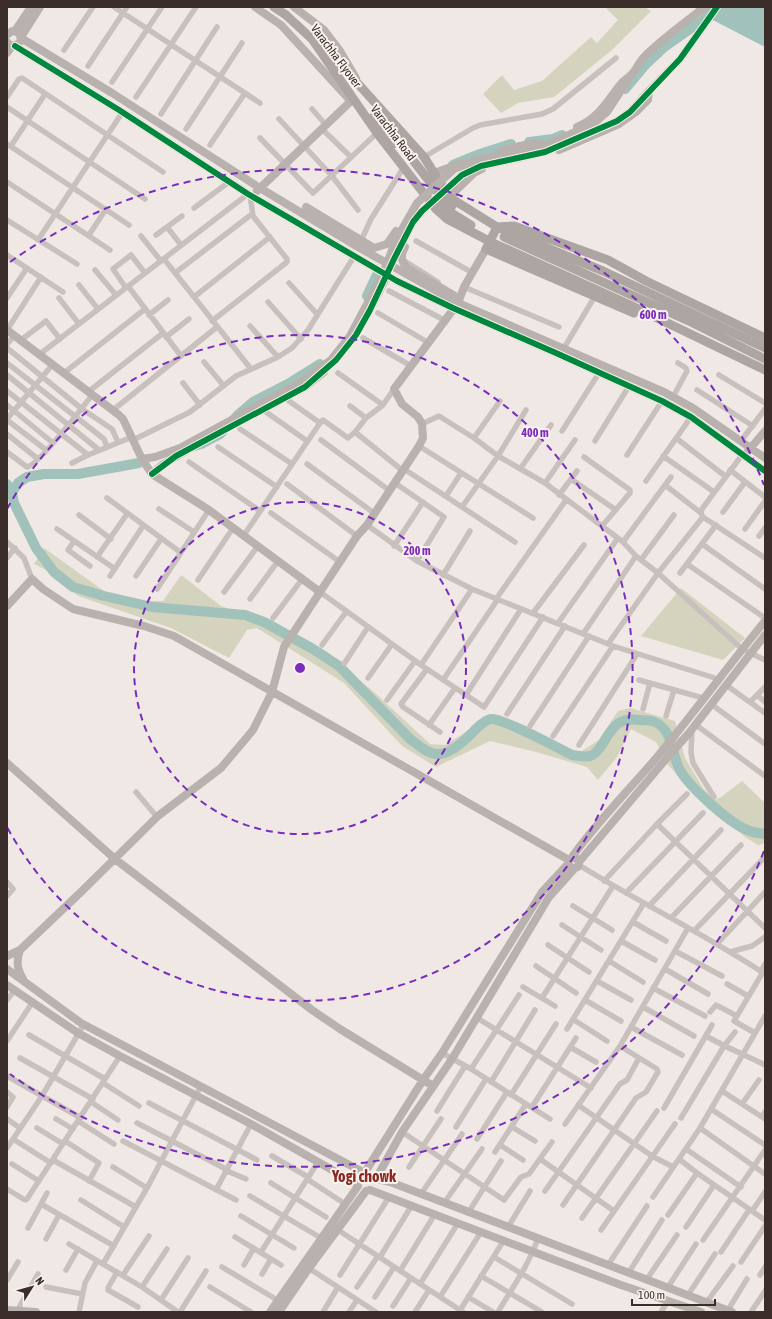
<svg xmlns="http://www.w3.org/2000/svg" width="772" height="1319" viewBox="0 0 772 1319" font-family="'Asap Condensed',sans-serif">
	<rect width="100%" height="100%" fill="#efe8e4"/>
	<!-- green -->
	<path fill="#d4d4be" d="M605,7H645L651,11L612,50L554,97L518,103L501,113L483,94L502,75L514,90L542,81L591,37L597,43L618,20Z
		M44,548L111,596L148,601H163L181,575L221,606L266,622L296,638L338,663L374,692L430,744L445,745L493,715H499L575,753L582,751L599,740L618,711L630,708L675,721L685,758L703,788L715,800L721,797L742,781L765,803V843L758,845L745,837L701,800L669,766L656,742L631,729L617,757L598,780L587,767L536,752L490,741L436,767L402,746L344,683L257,628L247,630L229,658L171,628L78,596L46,570L34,564Z
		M681,588L745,638L723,660L641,636Z"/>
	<!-- water -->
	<path fill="#a1c1bb" d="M694,7H765V47L707,17Z"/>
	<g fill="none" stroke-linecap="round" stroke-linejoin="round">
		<!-- river -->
		<path stroke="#a1c1bb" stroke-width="10" d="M625,89L646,64L663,48L707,17
			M529,142L553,139L562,135
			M453,165L480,154L511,144
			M367,296L377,275
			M181,450L201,444L220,434L239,414L253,402L288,384L320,364
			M139,463L78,474H44L27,477L18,483L12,493L14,503L36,548L54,572L73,587L104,596L152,607L245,615L264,622L313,649L339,666L410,739C417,744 426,753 436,754C450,756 467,738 476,729C480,725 485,720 491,719C503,718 558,748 572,755C578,756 585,757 590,756C595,755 598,750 601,746C613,728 616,717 640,720C644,720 648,720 652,721C674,727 671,757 681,772C692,789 731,825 750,831C755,833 760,833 765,834
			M7,484L12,493"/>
		<!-- street -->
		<path stroke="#c8c0bd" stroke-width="5.5" d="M114,7L260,103
			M64,50L93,7
			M88,66L127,7
			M112,82L162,7
			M7,97L19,79L22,78L163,172
			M136,97L196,7
			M7,107L145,199
			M312,109L326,125
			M161,114L217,27
			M279,119L332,176L358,210
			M186,129L242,43
			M322,129L351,157
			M260,138L313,193L377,133
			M7,144L129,225
			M210,145L245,93
			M11,146L45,94
			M424,157L473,128L480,125L542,114L553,109L616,58
			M7,182L110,250
			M194,208L229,182
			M7,220L77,264
			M167,227L181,245
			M89,235L106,209
			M156,235L182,216
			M141,236L161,261
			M38,240L122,113
			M416,241L473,273
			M360,243L371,219L404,167
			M7,255L63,292
			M164,259L251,369
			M403,260L438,282
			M95,270L116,295
			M175,273L252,214
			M289,283L317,314
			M79,285L98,309
			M128,286L181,356
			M464,287L559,327
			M126,288L113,269L131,255L145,273
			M389,291L444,320
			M194,297L270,237
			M7,298L27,268
			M59,298L79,324
			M268,302L301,339
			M378,313L429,343
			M149,315L168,300
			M212,321L287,262V259L253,216L250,195
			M250,326L278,357
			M7,330L41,277
			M166,337L189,319
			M363,338L411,366
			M21,340L46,321L60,339
			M7,344L15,335
			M7,348L82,409L112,429L118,442
			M564,348L595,296
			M40,354L248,194
			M204,362L224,386
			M7,363L104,439L107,447
			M64,373L145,309
			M338,373L383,405
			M7,375L99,450
			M719,375L765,403
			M183,383L200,405
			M697,390L753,426
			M7,391L88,455
			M88,392L163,333
			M673,397L687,371L686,368L678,363
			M289,401L320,423
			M7,405L53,443
			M350,406L366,418
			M113,410L217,327
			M266,412L307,441
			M7,419L53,364
			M7,420L46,450
			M422,424L439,416L474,438L498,456L545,483L623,542L636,556L658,573L742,649L765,660
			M240,429L292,464
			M562,431L599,373
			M355,432L403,471
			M8,435L38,459
			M474,438L500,401
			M676,438L725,476
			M133,440L190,412L236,376L278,357L292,348L308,330L355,255
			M321,440L390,491
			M595,441L629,386
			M741,441L765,409
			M419,446L533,518
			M218,447L277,487
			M7,452L27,467C39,464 82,408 92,395
			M627,455L662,401
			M742,455L702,509L701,513L703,517L765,558
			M663,456L714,492
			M584,457L630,490V493L602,526
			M189,462L260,511
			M72,463L88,455L132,437
			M307,464L374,513
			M404,469L462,507L498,456L526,410
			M520,469L551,425
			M730,470L765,497
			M571,479L616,510
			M646,481L691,417
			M395,483L444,517L417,561
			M545,483L575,440
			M287,484L357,536
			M665,485L701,513
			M559,495L577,471
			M446,496L461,473
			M107,498L180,552
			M462,507L515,542
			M159,509L194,532
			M723,512L745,482
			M271,513L340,562
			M79,515L111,539
			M367,525L417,561L472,589L613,646L718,679
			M57,529L115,569
			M745,529L765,501
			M244,535L320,423L323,420L348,438L355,432L366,418L383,405L394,389
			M759,536L765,528
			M74,541L68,550L90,566
			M7,542L24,558L32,579
			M623,542L671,477
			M702,544L765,589
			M394,546L423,502
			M97,557L127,514
			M7,558L15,548
			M641,560L674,515
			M687,564L765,618
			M680,573L716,525
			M443,575L470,531
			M110,576L143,526
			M136,576L161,539
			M198,580L233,528
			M157,589L209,510
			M224,592L258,546
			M320,592L421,665L484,707L543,617
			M250,599L278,561
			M496,599L566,500
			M533,613L584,545
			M273,618L303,578
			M558,623L618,538
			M583,634L636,556
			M608,644L658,573L703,517
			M322,645L346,612
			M344,664L368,627
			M421,665L472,589
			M427,669L401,704L403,707L440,732
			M368,678L392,644
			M443,680L498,599
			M639,680L703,698
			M726,685L765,713
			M466,695L521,609
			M757,695L765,702
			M387,700L415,661
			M750,702L765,687
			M711,704L765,744
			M643,709L650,683
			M507,714L565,626
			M666,716L674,690
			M429,725L455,688
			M696,725L765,776
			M530,726L589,636
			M692,730L691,752L693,763L714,797
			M553,736L613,646
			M579,745L637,654
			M136,792L157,817
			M657,824L765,928
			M579,865C640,903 705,934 765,974
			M604,881L657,824L687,794
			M7,882L13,889L7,896
			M626,893L703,813
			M573,906L612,930
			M649,906L721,830
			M671,918L741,845
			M633,922L666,941
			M562,925L601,950
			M694,931L765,857
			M621,941L655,960
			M717,944L765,892
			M548,945L589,972
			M675,951L722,976
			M730,952L752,946L765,937
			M609,961L643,982
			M536,966L576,993
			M665,969L708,994
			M761,971L765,964
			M597,981L631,1000
			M727,984L748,996
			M523,987L555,1006
			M653,988L705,1016
			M542,998L613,886
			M7,1000L14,991
			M585,1000L621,1021
			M643,1007L694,1036
			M710,1012L716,1005L737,1016
			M477,1018L591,1088
			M574,1020L607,1041
			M631,1027L682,1055
			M567,1029L644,903
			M755,1033L734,1021L763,972
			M29,1035L105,1079
			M706,1036C725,1047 745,1055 765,1065
			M7,1041L32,1003
			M570,1047L596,1062
			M442,1053L471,1069L550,1119
			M20,1058L93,1099
			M471,1069L519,995
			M7,1076L81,1118
			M491,1082L535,1010
			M103,1083L139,1106
			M722,1091L765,1119
			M7,1092L13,1097L7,1107
			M511,1095L556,1024
			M91,1102L118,1120
			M149,1103L257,1160
			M742,1104L759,1080
			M578,1105L652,1156L673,1167
			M532,1107L576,1038
			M664,1108L712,1025
			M711,1109L765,1145
			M437,1111L465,1066
			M762,1117L765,1112
			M681,1118L724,1046L735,1032
			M7,1119L20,1128
			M56,1119L73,1129
			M78,1121L114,1144
			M137,1123L226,1169
			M565,1124L620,1046L688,928
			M456,1127L486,1079
			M512,1127L535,1141
			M37,1128L63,1144
			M700,1128L765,1174
			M402,1132L504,1200L521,1177L529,1174L552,1142
			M13,1139L51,1163
			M477,1139L507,1092
			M65,1141L99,1163L89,1181
			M123,1141L236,1200
			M500,1145L523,1160
			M7,1148L42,1096L84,1024
			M686,1149L741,1187
			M495,1152L526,1104
			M272,1156L308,1177
			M540,1159L614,1211
			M679,1159L697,1173L765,1220
			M53,1160L136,1207
			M12,1164L39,1181
			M113,1167L147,1188
			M409,1167L441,1119
			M225,1170L246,1179
			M307,1179L345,1204
			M271,1183L326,1217
			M7,1189L25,1200L27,1199L120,1056
			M216,1190L251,1124
			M545,1191L620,1084L627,1080L639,1058
			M421,1194L462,1134
			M250,1196L321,1238
			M653,1197L700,1128L765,1016
			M81,1200L124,1227
			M444,1203L482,1149
			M41,1204L114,1246
			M563,1205L636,1098L646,1092L658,1072L657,1069L620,1046
			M752,1211L765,1192
			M468,1213L501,1161
			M668,1215L697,1173
			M241,1216L294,1248
			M582,1218L657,1111
			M508,1227L530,1191
			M686,1227L714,1185
			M28,1228L47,1193
			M338,1230L463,1312
			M601,1230L675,1124
			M235,1237L281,1265
			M46,1239L59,1215
			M703,1240L765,1150
			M69,1244L142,1287L178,1312
			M261,1252L318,1162
			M721,1252L749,1210
			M380,1257L412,1205
			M494,1257L572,1304
			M741,1262L765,1226
			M103,1264L147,1188L201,1086
			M244,1265L254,1248
			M608,1265L647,1206
			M222,1267L279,1301
			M307,1267L376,1312
			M66,1270L78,1249
			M400,1271L435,1214
			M117,1272L108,1288V1290L138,1307
			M629,1272L662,1220
			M262,1274L271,1259
			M123,1275L149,1236
			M340,1275L389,1197
			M760,1275L765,1267
			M481,1276L542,1312
			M647,1279L677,1235
			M7,1280L18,1262
			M420,1284L458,1223
			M46,1287L82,1294
			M142,1287L167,1249
			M210,1287L251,1312
			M357,1287L378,1256
			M668,1287L696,1244
			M688,1295L715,1254
			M375,1297L394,1267
			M440,1297L481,1232
			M468,1297L493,1312
			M161,1300L188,1258
			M706,1303L733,1266
			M393,1306L411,1278
			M728,1310L747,1279
			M17,1311L38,1274
			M79,1312L85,1283L97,1261
			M180,1312L206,1271
			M323,1312L338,1287
			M349,1312L357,1300
			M415,1312L429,1290
			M459,1312L504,1240
			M498,1312C512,1288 529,1265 538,1238
			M661,1312L668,1301
			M751,1312L765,1291"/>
		<!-- secondary -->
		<path stroke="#b9b1ae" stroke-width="8" d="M255,7L281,25L348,98
			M294,7L324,30L340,51L356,78
			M15,31L31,7
			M7,35L12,31C19,31 22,36 20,42L15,46L10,45L7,42
			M21,37L40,7
			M21,38L112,93L260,188L358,247L458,303L664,392L693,408L765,458
			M15,46L119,110L248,194L397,281L453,308L556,353L662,401L691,417L765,471
			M7,53L12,46
			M577,127C599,118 606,102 620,85C623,80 627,79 631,75C636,70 639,62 644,57C662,39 684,23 705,7
			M559,150L619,124L636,112L648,100L649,91L680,59L717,7
			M501,151L519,146L539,143
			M434,173L462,163
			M257,191L351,101
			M449,197L474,173L482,169
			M7,330L119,415L123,419L142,459L152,474L209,510L320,592
			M748,451L765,431
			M7,606L32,579L43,589L73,609L144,626L174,636L569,860
			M7,763L115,859L312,1010L340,1029L433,1086
			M572,857C597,822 629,790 657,757C694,713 728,666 765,621
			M579,862L666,759L689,733L765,635
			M20,950C16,962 17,968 23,979
			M7,956L20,950L82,891L158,816L221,768L253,730L272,692L284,647L320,592L357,536L367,525L419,446L423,438L422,424L418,417L402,404L394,389L458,303L464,287L486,249
			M7,969L81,1023L361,1171
			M7,985L78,1033L120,1056L251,1124L357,1184
			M367,1169L423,1080L442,1053L542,892L568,864L569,860L571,858H576L579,862L578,867L575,868H572L568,864
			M377,1177L402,1132L452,1059L549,897L575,868
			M378,1179L390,1182L732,1312
			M370,1190L621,1285L701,1312
			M7,1310L36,1312
			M270,1312L358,1186
			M279,1312L309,1268L366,1191"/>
		<!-- primary -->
		<path stroke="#ada5a2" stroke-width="9" d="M274,7L286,15L312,39L377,133L436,209L447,219L491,242L628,304L765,370
			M315,36L424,157L449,197L497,227L603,271L765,348
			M373,117L393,144
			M392,133L443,199L452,206
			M440,205L445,209L471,225
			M504,237L693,323L765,359
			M634,313L486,249L497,227L514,226L608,260L646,281L765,338"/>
		<!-- secondary-bridge -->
		<path stroke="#b9b1ae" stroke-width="8" d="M306,207L374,248L387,244L396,231
			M405,247C400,256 401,261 407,268L455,296
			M393,261L413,222L422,211L462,175L481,166L545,152L617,121L630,112L649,91
			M353,339L370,310L386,278
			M250,416L305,387L324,372
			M142,459L155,457L180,448L301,382L331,360L350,336L382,276L396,240L417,203L454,169L474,161L549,144L593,124L607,112L631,75
			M152,474L162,465L189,449"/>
		<defs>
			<path id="cycleway" d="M15,46L119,110L248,194L397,281L453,308L556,353L662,401L691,417L765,471
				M152,474L176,456L305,387L336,360L356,335L370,310L394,259L413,222L422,211L462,175L481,166L545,152L617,121L630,112L680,59L717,7"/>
		</defs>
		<!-- cycleway casing -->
		<use href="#cycleway" stroke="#faf2ed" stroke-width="8"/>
		<!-- cycleway -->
		<use href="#cycleway" stroke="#00873e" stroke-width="6"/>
	</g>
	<!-- distance rings -->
	<g fill="none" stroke="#7b2cbf" stroke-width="2" stroke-dasharray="7 5">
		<circle cx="300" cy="668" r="166"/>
		<path d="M7 509A333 333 0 1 1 7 827"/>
		<path d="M764 851A499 499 0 0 1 10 1074M10 262A499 499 0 0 1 764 485"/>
	</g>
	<g text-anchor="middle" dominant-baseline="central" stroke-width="4" stroke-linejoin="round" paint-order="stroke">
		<!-- street labels -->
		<g font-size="12" fill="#3a2d2a" stroke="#faf2ed">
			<text transform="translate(336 56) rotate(53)">Varachha Flyover</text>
			<text transform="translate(393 133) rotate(53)">Varachha Road</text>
		</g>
		<!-- district labels -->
		<g font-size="16" font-weight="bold" fill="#892b23" stroke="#faf2ed">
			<text x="364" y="1176">Yogi chowk</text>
		</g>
	</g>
	<circle cx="300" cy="668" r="6" fill="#7b2cbf" stroke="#faf2ed" stroke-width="2"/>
	<g font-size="12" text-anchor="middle" font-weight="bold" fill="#7b2cbf" stroke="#faf2ed" stroke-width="4" stroke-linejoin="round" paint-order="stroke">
		<text x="653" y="319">600 m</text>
		<text x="535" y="437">400 m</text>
		<text x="417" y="555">200 m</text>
	</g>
	<!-- border -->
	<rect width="772" height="1319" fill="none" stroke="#3a2d2a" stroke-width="16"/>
	<!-- north arrow -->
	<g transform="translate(32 1287) rotate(53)" stroke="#faf2ed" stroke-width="3" paint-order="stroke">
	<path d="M0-3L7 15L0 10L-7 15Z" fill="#3a2d2a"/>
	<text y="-6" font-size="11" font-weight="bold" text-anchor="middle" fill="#3a2d2a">N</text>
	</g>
	<!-- scale -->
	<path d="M632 1299v6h83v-6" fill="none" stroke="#3a2d2a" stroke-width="2"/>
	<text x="638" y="1299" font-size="12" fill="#3a2d2a" stroke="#faf2ed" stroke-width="3" paint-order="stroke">100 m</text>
</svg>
